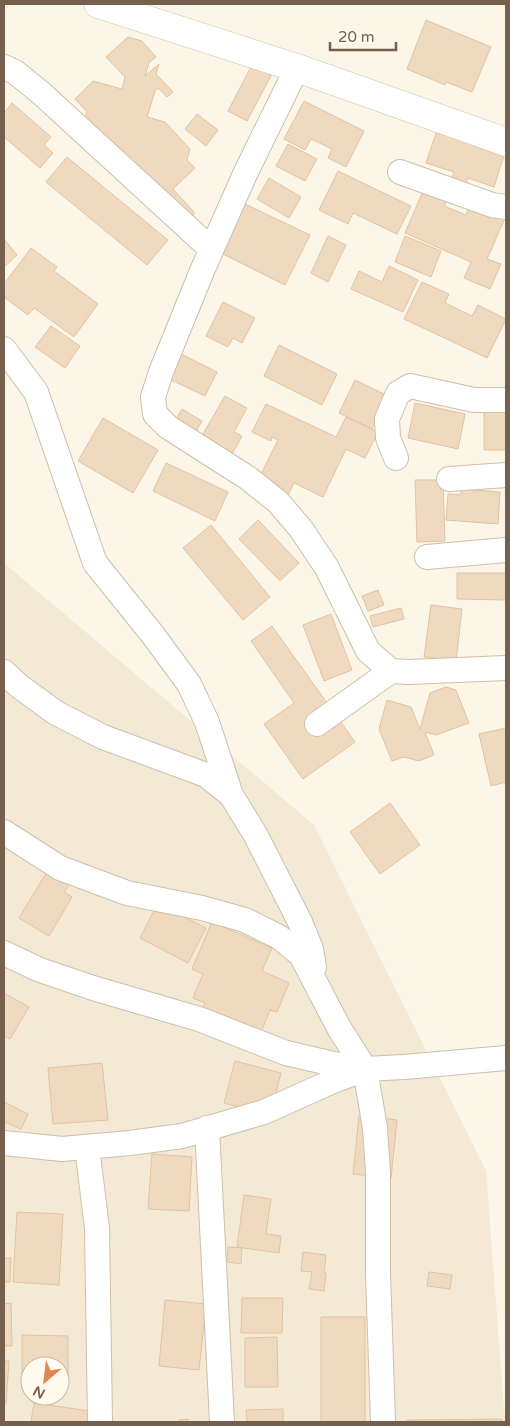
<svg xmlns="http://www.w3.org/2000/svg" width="510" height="1426" viewBox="0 0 510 1426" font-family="'Varela Round',sans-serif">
	<rect width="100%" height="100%" fill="#fbf6e7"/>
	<!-- residential -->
	<path fill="#f3e9d5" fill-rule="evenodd" d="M4,563L314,825L486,1171L505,1422H4ZM30,1366H60V1396H30Z"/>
	<!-- building -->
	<path fill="#f0dabf" stroke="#e1c3a1" d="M426,20L491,47L472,92L446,82L445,85L407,69Z
		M128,37L142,41L156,57L149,63L145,76L159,64L156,74L173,92L167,97L158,88L155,91L147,117L165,122L190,149L187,160L195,168L173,189L194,212L190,226L85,118L87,112L75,99L93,81L122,89L125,77L106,57Z
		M253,63L272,74L247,121L228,111Z
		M304,101L364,131L346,167L328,158L332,149L311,139L305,150L284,139Z
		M12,103L51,137L44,145L53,153L40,168L4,137V113Z
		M197,114L218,130L206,146L185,129Z
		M439,124L506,149L494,187L468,178L463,191L449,186L454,172L426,163Z
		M288,144L317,159L305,181L276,166Z
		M67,157L168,240L147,265L46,182Z
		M338,171L411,206L397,234L353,213L348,224L319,210Z
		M429,177L452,187L444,206L466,215L472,201L506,216L487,259L501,264L490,289L464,278L471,262L405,233Z
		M269,178L301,197L289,218L257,199Z
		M245,204L310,235L285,285L221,253Z
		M328,236L346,245L328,282L311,273Z
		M405,236L441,251L431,277L395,262Z
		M4,239L17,255L4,267Z
		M31,248L57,267L54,271L98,304L74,337L34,308L28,315L4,297V284Z
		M389,266L418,280L403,312L351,289L359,271L382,282Z
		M422,282L449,294L445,303L472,316L478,305L506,319L487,358L404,319Z
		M223,302L255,318L242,343L233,338L228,347L206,336Z
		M51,326L80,346L65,368L35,347Z
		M279,345L337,374L322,405L264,376Z
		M179,353L217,372L205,396L167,378Z
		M355,380L388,396L372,429L339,413Z
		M225,396L247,408L234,432L242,436L227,463L196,446Z
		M415,403L465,414L458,449L408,438Z
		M484,403H506V450H484Z
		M266,404L336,437L346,417L378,432L365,458L346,449L323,497L294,483L286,499L256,484L278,440L272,437L271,441L252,432Z
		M182,409L202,421L190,442L170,430Z
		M103,418L158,450L133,493L78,461Z
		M166,463L228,492L215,521L153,491Z
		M415,480H443L445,541L417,542Z
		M461,489L500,492L498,524L446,520L448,494L461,495Z
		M258,520L299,563L280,581L239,539Z
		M211,525L270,597L243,620L183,548Z
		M457,573H506V600L457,599Z
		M378,590L384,605L368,611L362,596Z
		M431,605L462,609L456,661L424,657Z
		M401,608L404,619L373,627L370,616Z
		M331,614L352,670L324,681L303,625Z
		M272,626L355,742L303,779L264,724L294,703L251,641Z
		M446,687L456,690L469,723L436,735L425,732L434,755L419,761L404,757L392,761L379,729L387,700L411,707L420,729L430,693Z
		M506,728V782L491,786L479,734Z
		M390,803L420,845L380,874L350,832Z
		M48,870L70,884L64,892L72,897L49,936L19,918Z
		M158,903L206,928L188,963L140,938Z
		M212,922L272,948L262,971L289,983L277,1012L270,1010L259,1037L201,1013L205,1003L193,998L203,974L192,969Z
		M4,993L29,1007L10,1039L4,1036Z
		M235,1061L281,1073L270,1116L224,1103Z
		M102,1063L108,1120L53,1124L48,1068Z
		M4,1102L28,1114L21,1129L5,1122L4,1124Z
		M359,1115L397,1120L391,1178L353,1174Z
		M152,1154L192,1157L189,1211L148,1209Z
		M244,1195L271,1199L266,1234L281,1236L279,1253L237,1247Z
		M17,1212L63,1214L59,1285L13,1282Z
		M228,1247L242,1248L241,1264L227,1262Z
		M303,1252L326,1255L324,1273H326L324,1291L309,1289L312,1272L301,1271Z
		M4,1258H11L10,1282H4Z
		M429,1272L452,1275L450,1289L427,1286Z
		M242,1298H283L282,1333H241Z
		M165,1300L206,1304L199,1370L159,1366Z
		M11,1303L12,1346H4V1304Z
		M321,1317H365V1422H321Z
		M22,1335L68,1336V1388H60V1366H30V1388H22Z
		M277,1337L278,1387H245V1338Z
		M4,1361H9L6,1403H4Z
		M34,1403L90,1411L89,1422H31Z
		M283,1409V1422H247L246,1410Z
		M188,1419V1422H179V1420Z
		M502,1419V1422H407V1420Z"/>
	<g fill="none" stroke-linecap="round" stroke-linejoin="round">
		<defs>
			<path id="street" d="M4,67L15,72L41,93L211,249
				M297,68L245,174L202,271L161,372L153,397L155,414L168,427L248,478L278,502L301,529L327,568L368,651L391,671L409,672L506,668
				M400,172L492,205L506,207
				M4,349L36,392L95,563L153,635L189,684L207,722L231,795
				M396,458L388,438L387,419L398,393L410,386L474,400H506
				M449,479L506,475
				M427,557L506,550
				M4,672L19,686L56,713L103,737L206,775L231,795L255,834L300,922L311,949L314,967
				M317,724L391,671
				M4,832L60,868L127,893L202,908L245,920L279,937L301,955L339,1028L365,1069L375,1128L378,1173V1274L383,1422
				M4,953L40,970L93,988L199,1019L286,1053L329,1063L363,1069
				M207,1128L222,1422
				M4,1143L62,1149L130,1143L182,1136L264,1112L333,1081L365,1069L404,1067L506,1058
				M87,1147L97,1228L100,1422"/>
			<path id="secondary" d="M98,4L297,68L506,142"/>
		</defs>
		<!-- street casing -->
		<use href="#street" stroke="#cdbfad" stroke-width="26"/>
		<!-- secondary casing -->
		<use href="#secondary" stroke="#cfc1ab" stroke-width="29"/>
		<!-- street -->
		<use href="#street" stroke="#fff" stroke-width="24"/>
		<!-- secondary -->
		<use href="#secondary" stroke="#fff" stroke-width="28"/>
	</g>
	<!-- border -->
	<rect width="510" height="1426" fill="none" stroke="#74604c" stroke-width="10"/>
	<!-- north arrow -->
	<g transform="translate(45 1381) rotate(208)"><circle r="24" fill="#fefaed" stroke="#c7bcad"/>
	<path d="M0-4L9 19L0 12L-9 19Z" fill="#df8652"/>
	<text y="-8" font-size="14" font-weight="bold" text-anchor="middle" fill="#74604c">N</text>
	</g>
	<!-- scale -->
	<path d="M330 42v8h66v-8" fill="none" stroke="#74604c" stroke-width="2.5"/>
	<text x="338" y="42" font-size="15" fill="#74604c" stroke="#fefaed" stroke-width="4" paint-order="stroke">20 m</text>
</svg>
